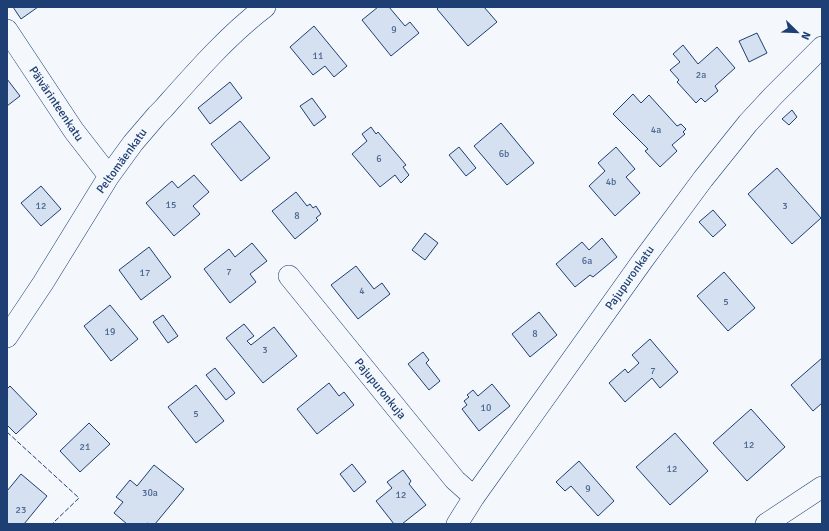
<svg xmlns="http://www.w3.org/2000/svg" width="829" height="531" viewBox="0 0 829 531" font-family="Signika,sans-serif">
	<rect width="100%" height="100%" fill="#f4f7fb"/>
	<!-- building -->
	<path fill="#d5e0f0" stroke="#1d3f73" d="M13,7H38L21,19Z
		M378,7H389L405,26L410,22L419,33L391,56L362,20Z
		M439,7H484L497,22L468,46L437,9Z
		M314,26L347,66L334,77L325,66L313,75L290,47Z
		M757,33L767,53L749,62L739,41Z
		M683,45L698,64L717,47L735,68L715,86L718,91L705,102L701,98L696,103L677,82L679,80L670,70L680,62L673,54Z
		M7,79L20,96L7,106Z
		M230,82L242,98L210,124L198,108Z
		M633,94L641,103L649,95L677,126L681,124L686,129L683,132L685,134L672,145L677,151L660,167L645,151L648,149L613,114Z
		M312,98L326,117L314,126L300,106Z
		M792,110L797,117L789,125L782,119Z
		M240,121L270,158L241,181L211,144Z
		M501,123L534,163L507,185L474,146Z
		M371,127L376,134L378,132L406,165L403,167L409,175L401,183L395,175L380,187L352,154L367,141L362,134Z
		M459,147L476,168L466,176L449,155Z
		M616,147L635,169L626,177L640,193L615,216L589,186L605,171L598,163Z
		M777,168L821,218L792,244L748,194Z
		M194,175L209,192L193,206L200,214L174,236L146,203L172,181L178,188Z
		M41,186L61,209L41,226L21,203Z
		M296,192L307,206L310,204L313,208L316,206L321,214L316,218L318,220L295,239L272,211Z
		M713,210L726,225L713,237L699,222Z
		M425,233L438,243L425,260L412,250Z
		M602,238L617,257L593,277L590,275L575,287L556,264L582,242L589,250Z
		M252,243L267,261L250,274L256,282L230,303L204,269L229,249L235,257Z
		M149,247L171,277L141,300L119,270Z
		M356,266L374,289L382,283L390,294L358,319L331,285Z
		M724,272L755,308L728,331L697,296Z
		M110,305L138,339L111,361L84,326Z
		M539,312L557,335L530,357L512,334Z
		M163,315L178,336L168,343L153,322Z
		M244,324L254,336L247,341L251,345L274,327L297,356L263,383L226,338Z
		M650,339L678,372L660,388L652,378L625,402L609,383L625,369L628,373L639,363L632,355Z
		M423,352L429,360L426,363L440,381L429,390L408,364Z
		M822,358V403L813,411L791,385Z
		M215,368L235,393L226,400L206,375Z
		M329,383L339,396L344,392L354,405L317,434L297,409Z
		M492,384L510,406L479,431L462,409L467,405L464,401L469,397L467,395L473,390L478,396Z
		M196,385L224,421L196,443L168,407Z
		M10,386L37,414L16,434L7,425V389Z
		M751,409L785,447L747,481L713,443Z
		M89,423L110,444L80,472L60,451Z
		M675,433L708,471L670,505L636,467Z
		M579,461L614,501L598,516L571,486L565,491L556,482Z
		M352,464L366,482L354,492L340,474Z
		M154,465L184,489L155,524H149L147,523L146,524H127L114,513L123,502L116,497L130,480L137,486Z
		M403,470L411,481L409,484L426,505L402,524H394L376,501L392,488L387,482Z
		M21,474L47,496L24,524H7V491Z"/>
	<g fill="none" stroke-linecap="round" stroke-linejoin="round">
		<defs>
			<path id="street" d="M7,30L74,131L109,176
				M289,276L455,480L474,497
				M7,337L43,283L109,176L133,143L157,115L163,109C195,73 227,36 265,7
				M457,524L474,497L643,260L703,179L748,123L773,96L822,47
				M766,524L822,487"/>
		</defs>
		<!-- street casing -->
		<use href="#street" stroke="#1d3f73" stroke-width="22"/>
		<!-- street -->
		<use href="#street" stroke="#f4f7fb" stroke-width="21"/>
		<!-- fence -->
		<path stroke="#1d3f73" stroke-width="1" stroke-dasharray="5 2" stroke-linecap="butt" d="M7,432L79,498L52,524"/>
	</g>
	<g text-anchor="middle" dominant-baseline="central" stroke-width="3" stroke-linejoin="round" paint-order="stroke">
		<!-- number labels -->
		<g font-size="10" fill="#4b6792">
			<text x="394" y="30">9</text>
			<text x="318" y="56">11</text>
			<text x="701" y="75">2a</text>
			<text x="656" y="130">4a</text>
			<text x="504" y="154">6b</text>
			<text x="379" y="159">6</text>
			<text x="611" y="182">4b</text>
			<text x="171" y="205">15</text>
			<text x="41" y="206">12</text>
			<text x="785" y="206">3</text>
			<text x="297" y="216">8</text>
			<text x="587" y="261">6a</text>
			<text x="229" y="272">7</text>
			<text x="145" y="273">17</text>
			<text x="362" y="291">4</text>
			<text x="726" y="302">5</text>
			<text x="110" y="332">19</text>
			<text x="535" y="334">8</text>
			<text x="265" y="350">3</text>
			<text x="653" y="371">7</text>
			<text x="486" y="408">10</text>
			<text x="196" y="414">5</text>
			<text x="749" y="445">12</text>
			<text x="85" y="447">21</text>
			<text x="672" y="469">12</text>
			<text x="588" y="489">9</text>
			<text x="150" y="493">30a</text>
			<text x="401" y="495">12</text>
			<text x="21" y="510">23</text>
		</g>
		<!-- street labels -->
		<g font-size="12" fill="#1d3f73" stroke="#f4f7fb">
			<text transform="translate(56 104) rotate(56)">Päivärinteenkatu</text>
			<text transform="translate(122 161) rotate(-54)">Peltomäenkatu</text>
			<text transform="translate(630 278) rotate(-55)">Pajupuronkatu</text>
			<text transform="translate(380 389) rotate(51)">Pajupuronkuja</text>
		</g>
	</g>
	<!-- border -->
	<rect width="829" height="531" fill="none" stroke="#1d3f73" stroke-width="16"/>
	<!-- north arrow -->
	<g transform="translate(797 32) rotate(113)" stroke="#f4f7fb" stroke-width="3" paint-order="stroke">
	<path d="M0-3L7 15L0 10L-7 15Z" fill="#1d3f73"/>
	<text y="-6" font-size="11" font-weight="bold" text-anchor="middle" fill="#1d3f73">N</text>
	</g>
</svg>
